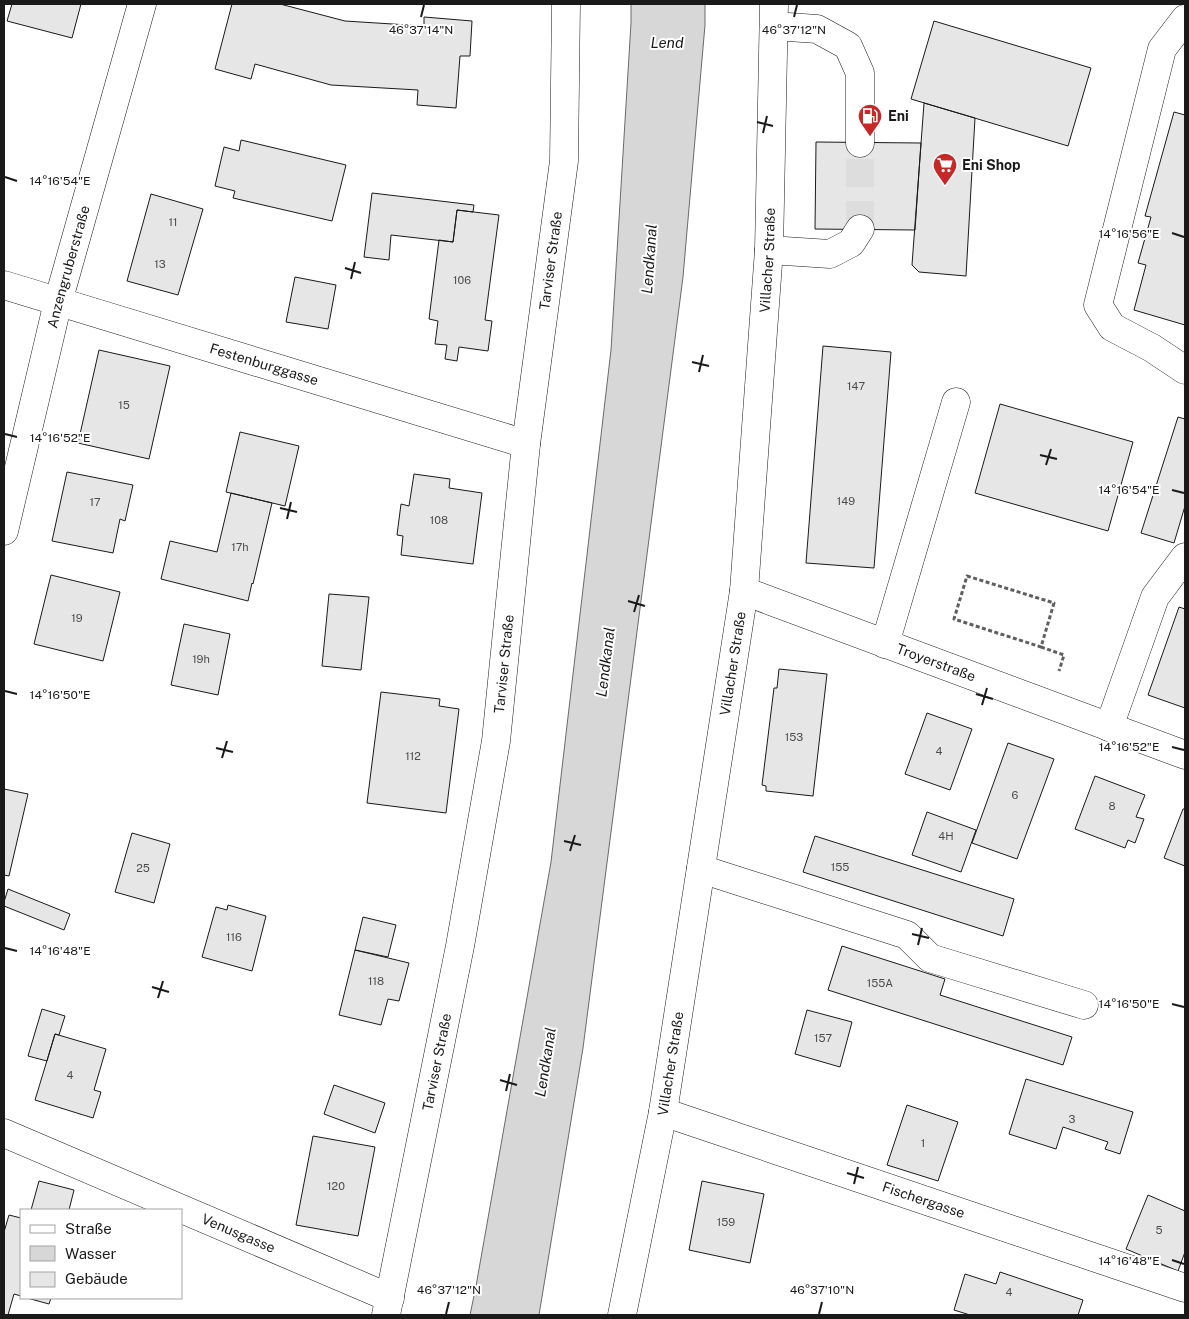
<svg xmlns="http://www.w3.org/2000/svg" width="1189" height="1319" viewBox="0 0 1189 1319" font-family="'Public Sans',sans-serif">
	<rect width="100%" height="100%" fill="#fff"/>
	<!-- water -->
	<path fill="#d7d7d7" stroke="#6a6a6a" d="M631,4H705V25L683,277L583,1048L539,1315H470L476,1286L551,862L611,350L631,23Z"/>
	<!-- building -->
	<path fill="#e6e6e6" stroke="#1a1a1a" d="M12,4H81L72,38L7,21Z
		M232,4H280L345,21L424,26V17L472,21L470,56H460L456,108L417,105L418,90L331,85L255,64L251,79L215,69Z
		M934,21L1091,68L1068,146L911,99Z
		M924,103L975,118L966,276L919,272L912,265Z
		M1174,112L1185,115V325L1134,310L1146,265L1138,263L1151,217L1145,216Z
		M241,140L346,165L332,221L233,198L235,191L215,186L224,147L239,151Z
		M816,142L921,143L915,230L815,229Z
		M372,193L474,205L473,212L457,210L453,242L391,235L389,260L364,257Z
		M151,194L203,209L178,295L127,281Z
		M457,210L499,215L485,320L492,321L488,351L459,347L457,361L445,359L447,345L435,344L438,321L429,319L439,240L453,242Z
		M295,277L336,285L328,329L286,322Z
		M823,346L891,352L874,568L806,563Z
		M99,350L170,366L149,459L78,443Z
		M1000,404L1133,442L1108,531L975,493Z
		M1178,417L1185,419V506L1174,543L1141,533Z
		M240,432L299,446L285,506L226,492Z
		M67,472L133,485L125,521L120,519L113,553L52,541Z
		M414,474L450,479L449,488L482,493L473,564L401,555L403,536L397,535L401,504L409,506Z
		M231,493L272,503L253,584L252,583L248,601L161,579L170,541L217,552Z
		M51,575L120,592L103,661L34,644Z
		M329,594L369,597L361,670L322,666Z
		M1179,607L1185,609V708L1148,695Z
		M184,624L230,634L218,695L171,685Z
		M779,669L827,674L813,796L766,791V786L762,785L774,688H777Z
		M381,692L440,699L439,706L459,709L446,813L367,803Z
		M927,713L972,729L950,790L905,774Z
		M1008,743L1054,759L1017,859L972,843Z
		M1095,776L1145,795L1136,817L1144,819L1135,843L1128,840L1125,848L1075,829Z
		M4,789L28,794L9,876L4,875Z
		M1183,809H1185V866L1164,858Z
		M927,812L976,830L961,872L912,855Z
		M132,833L170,844L154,903L115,892Z
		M815,836L1014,899L1003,936L803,872Z
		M8,889L70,914L64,930L4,906V902Z
		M228,905L266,916L252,971L202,957L216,907L227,910Z
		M363,917L396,925L388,957L355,950Z
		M842,946L945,979L940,995L1072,1037L1063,1065L828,990Z
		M355,950L409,963L399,1001L388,999L381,1025L339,1015Z
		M42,1009L65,1016L59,1035L55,1034L47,1061L28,1056Z
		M807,1010L852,1022L840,1067L795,1054Z
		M55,1034L106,1049L94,1090L101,1092L93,1118L35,1100Z
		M1026,1079L1133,1112L1120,1154L1105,1149L1108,1142L1063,1127L1056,1149L1009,1134Z
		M334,1085L385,1103L375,1133L324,1114Z
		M907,1105L958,1122L938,1181L887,1165Z
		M313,1136L375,1147L358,1236L296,1225Z
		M39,1181L74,1190L69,1210H31Z
		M702,1181L764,1194L750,1263L689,1250Z
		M1148,1195L1185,1211V1252L1178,1271L1126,1249Z
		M9,1215L21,1218V1296L14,1294L8,1315H4V1232Z
		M1000,1272L1083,1300L1078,1315H970L954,1310L965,1274L996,1284Z
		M27,1298H51L49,1304Z"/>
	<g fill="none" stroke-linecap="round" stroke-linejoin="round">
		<!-- minor-tunnel -->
		<path stroke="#ddd" stroke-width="28" stroke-dasharray="28 14" stroke-linecap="butt" d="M860,229V143"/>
		<defs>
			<g id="minor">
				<path d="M1185,19L1162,49L1098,305L1112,327L1152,348L1185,370"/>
				<path d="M774,26L817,29L848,46L860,73V143"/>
				<path d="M769,250L830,254L851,243L860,229"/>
				<path id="s1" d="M4,285L526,444"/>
				<path id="s2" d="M4,531L58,302L142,4"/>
				<path id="s3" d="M744,591L1185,755"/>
				<path d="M885,644L956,402"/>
				<path d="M1109,727L1155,597L1185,557"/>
				<path d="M701,869L907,935L930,958L1084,1005"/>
				<path id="s4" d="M663,1112L1185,1288"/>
				<path id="s5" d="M4,1133L390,1298"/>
				<path id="s6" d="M386,1315L460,946L496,741L526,444L564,161L566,4"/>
			</g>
			<g id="major">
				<path id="s7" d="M622,1315L663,1112L744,591L769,250L774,4"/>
			</g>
		</defs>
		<!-- minor casing -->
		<use href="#minor" stroke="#1a1a1a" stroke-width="29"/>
		<!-- major casing -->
		<use href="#major" stroke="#1a1a1a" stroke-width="29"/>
		<!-- path -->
		<path stroke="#5f5f5f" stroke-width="3" stroke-dasharray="4 2.5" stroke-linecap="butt" d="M967,576L1054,603L1041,647L954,619Z
			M1041,647L1064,655L1059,671"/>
		<!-- minor -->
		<use href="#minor" stroke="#fff" stroke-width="28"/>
		<!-- major -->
		<use href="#major" stroke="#fff" stroke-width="28"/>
	</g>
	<!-- ticks -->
	<path fill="none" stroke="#1a1a1a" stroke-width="2" d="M421,17L424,5M794,17L797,5M757,122L773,126M763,133L767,116M5,177L17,181M1172,233L1184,237M345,268L361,273M351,279L355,262M692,362L709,366M699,372L703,355M5,434L17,437M1040,455L1057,459M1046,465L1051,449M1172,490L1184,493M280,508L297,512M287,519L291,502M628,601L645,606M634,612L639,595M5,691L17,694M976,694L993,699M982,705L987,688M1172,747L1184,750M216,748L233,752M222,758L227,741M564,841L581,845M570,851L575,835M912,934L929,938M918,945L922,928M5,948L17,951M152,987L169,992M158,998L163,981M1172,1004L1184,1007M500,1080L517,1085M506,1091L510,1074M847,1173L864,1178M854,1184L858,1167M1172,1260L1184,1264M446,1314L449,1302M819,1314L822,1302"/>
	<!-- icons -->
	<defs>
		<symbol id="fuel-pin" viewBox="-11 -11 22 30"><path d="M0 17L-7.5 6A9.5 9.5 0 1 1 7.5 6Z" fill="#c62828" stroke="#fff"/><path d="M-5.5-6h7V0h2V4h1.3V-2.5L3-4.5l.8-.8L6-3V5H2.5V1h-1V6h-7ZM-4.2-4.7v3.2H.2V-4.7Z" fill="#fff"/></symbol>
		<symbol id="supermarket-pin" viewBox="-11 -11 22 30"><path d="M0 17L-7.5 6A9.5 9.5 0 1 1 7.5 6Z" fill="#c62828" stroke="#fff"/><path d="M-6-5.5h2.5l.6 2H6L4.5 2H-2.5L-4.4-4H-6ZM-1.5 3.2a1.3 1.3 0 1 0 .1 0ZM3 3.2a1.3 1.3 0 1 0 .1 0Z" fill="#fff"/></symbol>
	</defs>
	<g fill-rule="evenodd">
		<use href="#fuel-pin" x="856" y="102" width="28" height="38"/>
		<use href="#supermarket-pin" x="931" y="151" width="28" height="38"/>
	</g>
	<g text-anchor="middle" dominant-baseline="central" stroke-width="4" stroke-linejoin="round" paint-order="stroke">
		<!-- number labels -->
		<g font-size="11" fill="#4d4d4d">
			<text x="173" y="222">11</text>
			<text x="160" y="264">13</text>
			<text x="462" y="280">106</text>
			<text x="856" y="386">147</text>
			<text x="124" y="405">15</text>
			<text x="846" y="501">149</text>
			<text x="95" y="502">17</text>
			<text x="439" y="520">108</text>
			<text x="240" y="547">17h</text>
			<text x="77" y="618">19</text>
			<text x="201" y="659">19h</text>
			<text x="794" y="737">153</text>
			<text x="939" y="751">4</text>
			<text x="413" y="756">112</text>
			<text x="1015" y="795">6</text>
			<text x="1112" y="806">8</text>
			<text x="946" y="836">4H</text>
			<text x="840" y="867">155</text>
			<text x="143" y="868">25</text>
			<text x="234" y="937">116</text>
			<text x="376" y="981">118</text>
			<text x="880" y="983">155A</text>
			<text x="823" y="1038">157</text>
			<text x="70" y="1075">4</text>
			<text x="1072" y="1119">3</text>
			<text x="923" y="1143">1</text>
			<text x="336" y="1186">120</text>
			<text x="726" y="1222">159</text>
			<text x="1159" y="1230">5</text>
			<text x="1009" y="1292">4</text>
		</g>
		<!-- poi labels -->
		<g font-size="14" font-weight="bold" fill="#1a1a1a" stroke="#fff" text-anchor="start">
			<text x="888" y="116">Eni</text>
			<text x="962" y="165">Eni Shop</text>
		</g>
		<!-- street labels -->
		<g font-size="14" fill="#1a1a1a" stroke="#fff">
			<text stroke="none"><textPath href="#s7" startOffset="1066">Villacher Straße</textPath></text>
			<text stroke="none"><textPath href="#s6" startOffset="1068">Tarviser Straße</textPath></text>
			<text stroke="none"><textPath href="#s2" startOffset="272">Anzengruberstraße</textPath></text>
			<text stroke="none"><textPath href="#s1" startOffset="272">Festenburggasse</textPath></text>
			<text stroke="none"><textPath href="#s6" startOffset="662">Tarviser Straße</textPath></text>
			<text stroke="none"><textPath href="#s7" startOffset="661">Villacher Straße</textPath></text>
			<text stroke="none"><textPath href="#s3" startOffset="205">Troyerstraße</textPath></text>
			<text stroke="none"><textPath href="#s6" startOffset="258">Tarviser Straße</textPath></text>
			<text stroke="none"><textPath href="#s7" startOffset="256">Villacher Straße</textPath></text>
			<text stroke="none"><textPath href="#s4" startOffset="275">Fischergasse</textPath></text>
			<text stroke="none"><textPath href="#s5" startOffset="255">Venusgasse</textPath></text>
		</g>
		<!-- water labels -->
		<g font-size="15" font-style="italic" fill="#1a1a1a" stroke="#fff">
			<text x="667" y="42">Lend</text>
			<text transform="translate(649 259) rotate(-86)">Lendkanal</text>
			<text transform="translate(605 662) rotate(-83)">Lendkanal</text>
			<text transform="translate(545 1062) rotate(-81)">Lendkanal</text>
		</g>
	</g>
	<g font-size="12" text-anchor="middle" fill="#1a1a1a" stroke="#fff" stroke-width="4" stroke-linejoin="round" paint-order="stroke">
		<text x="421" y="34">46°37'14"N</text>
		<text x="794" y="34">46°37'12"N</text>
		<text x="60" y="185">14°16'54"E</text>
		<text x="1129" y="238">14°16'56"E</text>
		<text x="60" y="442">14°16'52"E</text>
		<text x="1129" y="494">14°16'54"E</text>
		<text x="60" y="699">14°16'50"E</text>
		<text x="1129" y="751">14°16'52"E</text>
		<text x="60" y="955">14°16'48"E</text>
		<text x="1129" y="1008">14°16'50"E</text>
		<text x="1129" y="1265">14°16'48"E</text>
		<text x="449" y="1294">46°37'12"N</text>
		<text x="822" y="1294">46°37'10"N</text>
	</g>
	<!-- border -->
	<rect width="1189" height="1319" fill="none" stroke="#1a1a1a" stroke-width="10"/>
	<!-- legend -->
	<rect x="20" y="1209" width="162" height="90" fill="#ffffff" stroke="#a3a3a3"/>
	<rect x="30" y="1225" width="25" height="8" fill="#ffffff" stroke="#a3a3a3"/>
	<text x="65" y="1234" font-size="15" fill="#1a1a1a">Straße</text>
	<rect x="30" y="1246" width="25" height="15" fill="#d7d7d7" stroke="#a3a3a3"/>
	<text x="65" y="1259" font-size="15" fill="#1a1a1a">Wasser</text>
	<rect x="30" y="1272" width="25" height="15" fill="#e6e6e6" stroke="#a3a3a3"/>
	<text x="65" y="1284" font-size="15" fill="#1a1a1a">Gebäude</text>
</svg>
